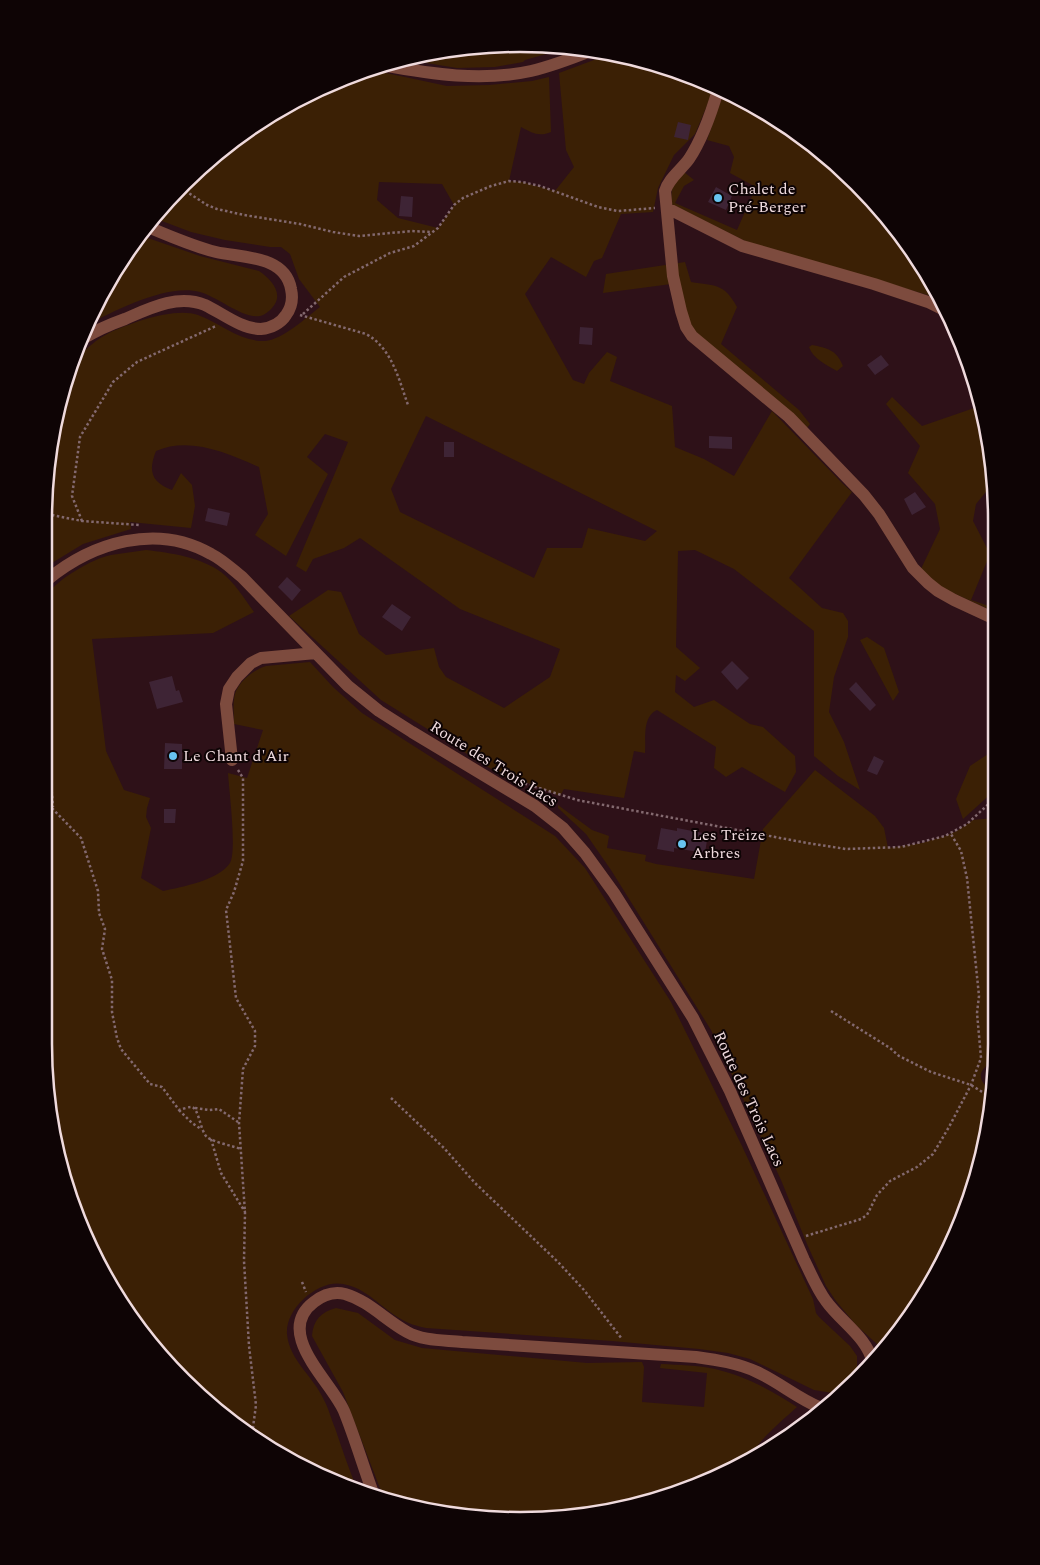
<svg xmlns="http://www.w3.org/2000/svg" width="1040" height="1565" viewBox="0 0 1040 1565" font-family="Spectral,serif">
	<rect width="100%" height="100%" fill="#2e1118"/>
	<!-- green -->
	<path fill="#3b2005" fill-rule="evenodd" d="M489,45L571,47L525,60L523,62L495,67L457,68L402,59Z
		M610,54L673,69L712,87L711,96L695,134L674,155L658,188L653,212L621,214L602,258L594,261L586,277L551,257L525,294L573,380L584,384L589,373L607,352L617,357L610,381L672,406L675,447L704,459L734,476L772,411L843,484L852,492L789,578L822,608L843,613L848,621V637L834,677L829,712L844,742L860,790L838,776L814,756V631L734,569L695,550L678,551L676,647L700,668L685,681L676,675L675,692L694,707L714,700L750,724L763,727L795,756L796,772L785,792L742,767L726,777L714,768L716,747L657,710C642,717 646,738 645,753L634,751L624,798L564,789L560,796L528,783L512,782L381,700L289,616L328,590L341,592L359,634L386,655L434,648L439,667L446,677L504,708L550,677L560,649L460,609L360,538L344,548L313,559L306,572L296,566L348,442L325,434L307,457L328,474L286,556L255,535L268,514L259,467C228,453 189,436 156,451C148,471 151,482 172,490L181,473L192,485L195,506L191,528L130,522L131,529L83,544L47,566L48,458L78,357C87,348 97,339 109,333C131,323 174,307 198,315C220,323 240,342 265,341C282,340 307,317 320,307L299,279L290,254L281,247H270L225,240L191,232L154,218L162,206L230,142L310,93L367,71L386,73L447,86L489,85L532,81L549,77L551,132C539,137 532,133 521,127L509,181L522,182L555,191L574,167L566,150L559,73ZM379,182L442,184L454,205L438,228L398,218L377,200ZM426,416L657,531L645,541L588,528L582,548H547L534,578L400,512L391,489Z
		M724,92L758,108L834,162L898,230L942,302L931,296L747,242L671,204L672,187L684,172L694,180L684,186L675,203L737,230L756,187L730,173L734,157L729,146L707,140Z
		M142,236L200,256L259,271C271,279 285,294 272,308C269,311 265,315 260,316C243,319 218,297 200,292C168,283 117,310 88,324L93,310Z
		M685,262L691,282C715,286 724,283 737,307L721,344L799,410L810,424L806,429L698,335L688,320L679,283L603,293L606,274Z
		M812,345C827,348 837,350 843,366L837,371C827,365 813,359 809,347Z
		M892,397L922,426L980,406L982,409L994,482L976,504L973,521L990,554L971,600L995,608V612L942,588L920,571L940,529L935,504L908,473L920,446L886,404Z
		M146,550C171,553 200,557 221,572C234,582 244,598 254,612L213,633L92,639L106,751L124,790L150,798L147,808L146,817L151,828L141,878L163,891C182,887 219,880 230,863C237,851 229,790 228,773L247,778L263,730L234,724C234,716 233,707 234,699C235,684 253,670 266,666L310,662L333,687L362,713L555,836L585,868L671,1002L742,1146L813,1299L816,1313L819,1317L850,1346L857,1356V1373L854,1379L839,1391L833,1393L814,1390L750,1359L728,1353L699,1349L612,1341L426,1328C417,1326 409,1324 401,1319C381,1308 367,1288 343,1284C319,1279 285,1308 287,1334C289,1360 314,1377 324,1400C329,1409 331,1419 335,1428C342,1449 349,1469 357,1489L338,1485L230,1423L124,1310L69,1198L44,1045L47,594C59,579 91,559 111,555C122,553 135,552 146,550Z
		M867,637L884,648L899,692L893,701L860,640Z
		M994,750V791L963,819L956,799L970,766Z
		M815,770L875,816L884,828L888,848L922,843L945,836L957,831L973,820L994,818L992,1062C976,1072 978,1081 992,1091V1107L947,1255L881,1354L877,1344L856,1325L836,1301L826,1286L807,1244L781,1180L711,1030L611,870L586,834L558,808V805L592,830L609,836L607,848L646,855L645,861L656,864L754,879L763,829Z
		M336,1308L358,1313L395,1340L422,1348L587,1363L642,1362L644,1367L642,1402L704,1407L707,1373L660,1368L661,1364C678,1365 698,1365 715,1369C745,1376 771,1390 797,1407C783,1420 754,1443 749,1461L643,1505L489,1520L383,1496L343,1392L312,1336C313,1320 321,1312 336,1308Z"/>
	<!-- building -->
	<path fill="#3e2435" d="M678,122L691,125L688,140L674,137Z
		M716,187L732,196L726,210L708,202Z
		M401,196L413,197L412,217L399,216Z
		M580,327L593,328L592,345L579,344Z
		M881,355L889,365L875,375L867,365Z
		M709,436L732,437V449L709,448Z
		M444,442H454V457H444Z
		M915,492L926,507L912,515L904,499Z
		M208,508L230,513L227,526L205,521Z
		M287,577L301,590L292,601L278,587Z
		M392,604L411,617L402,631L382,617Z
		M732,661L749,678L737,690L721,672Z
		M172,676L176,691L179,690L183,702L157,709L149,682Z
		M856,682L876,705L870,711L849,689Z
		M165,743L182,744V769H164Z
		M874,756L884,761L877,775L867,771Z
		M164,809H176L175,823H164Z
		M661,828L677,831V828L708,834L705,853L674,848V852L657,849Z"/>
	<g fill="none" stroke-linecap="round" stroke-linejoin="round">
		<!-- path -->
		<path stroke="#83696f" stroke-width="2.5" stroke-dasharray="2.5 2.5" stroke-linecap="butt" d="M181,188L207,205L217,209L244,215L300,224L333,232L359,236L412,231L431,232
			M303,314L344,277L390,253L414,246L438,228L454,205L463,198L491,186L509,181L522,182L540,186L598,207L618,211L655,208
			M300,315L366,334C392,348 399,380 408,405
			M47,514L82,521L139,525
			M82,521L72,496L80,437L113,382L137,362L216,326
			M46,722L49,712L46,697
			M238,770L243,778V861L234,892L226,910L236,998L255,1031V1046L243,1069L239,1123L245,1213L244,1261L249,1346L256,1405L252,1435
			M46,772L51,782L53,807
			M520,782L577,800L807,843L846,849L901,847L945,836L967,824L994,799
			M45,801L81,838L98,891L99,913L105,929L102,949L112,980V1012L117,1038L121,1049L150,1084L162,1087L179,1110C183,1109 188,1107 191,1107C199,1107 200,1131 207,1137C213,1142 233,1146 241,1149
			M831,1011L890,1048L899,1056L931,1072L971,1085L992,1098
			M391,1098L444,1148L475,1183L558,1262L584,1290L622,1339
			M195,1108L209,1110L219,1109L238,1122
			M179,1110L192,1123L201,1129
			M211,1139L221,1173L245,1212
			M806,1236L861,1219L867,1215L877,1195L890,1181L917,1167L933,1154L949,1127L971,1085L981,1058L977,1013L979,996L967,878L961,851L951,834
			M302,1282L306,1292"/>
		<!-- minor -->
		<path stroke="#7d4b3e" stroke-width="12" d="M382,65C432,74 481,82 531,71C552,66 573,58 593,50
			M718,90C711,114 703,138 689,159C681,170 669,178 665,191L673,276L681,311L686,327L692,336L789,417L864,495L879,514L913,568L928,583L938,591L954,600L995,619
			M667,208L742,246L874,284L928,302L948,312
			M84,338C97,330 111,324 125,319C150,308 178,294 205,305C222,313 241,329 261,329C271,328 281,323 286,315C292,307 293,298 291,289C285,255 242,258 216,252C192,246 170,236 148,227
			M47,580C93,542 157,523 211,554C223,560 232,569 242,577L348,686L379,711L412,732L535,806L563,828L585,853L614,893L693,1018L730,1091L804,1260C811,1274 817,1289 826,1301C841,1322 867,1337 873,1363
			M232,760L226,704L229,689L237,677L251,663L261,658L316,653
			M373,1493C363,1466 355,1438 344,1411C331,1381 273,1333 314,1302C323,1295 333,1291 345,1294C369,1301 385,1320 407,1332C423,1341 444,1340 462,1342L696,1357C717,1360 738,1363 757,1372C779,1382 797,1398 819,1407"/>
	</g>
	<!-- markers -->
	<g fill="#68c4f0" stroke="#0e0405" stroke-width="2">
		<circle cx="718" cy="198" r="5"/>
		<circle cx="173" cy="756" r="5"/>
		<circle cx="682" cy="844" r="5"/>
	</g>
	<g text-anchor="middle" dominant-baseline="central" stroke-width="4" stroke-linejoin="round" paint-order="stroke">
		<!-- poi labels -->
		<g font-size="16" fill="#efdadd" stroke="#0e0405" text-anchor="start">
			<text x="728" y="189">Chalet de<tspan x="728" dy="18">Pré-Berger</tspan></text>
			<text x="183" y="756">Le Chant d'Air</text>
			<text x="692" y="835">Les Treize<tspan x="692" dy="18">Arbres</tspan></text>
		</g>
		<!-- street labels -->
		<g font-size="16" fill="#efdadd" stroke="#0e0405">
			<text transform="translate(494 764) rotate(32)">Route des Trois Lacs</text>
			<text transform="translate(749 1099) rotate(65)">Route des Trois Lacs</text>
		</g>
	</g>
	<!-- crop -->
	<path d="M0 0H1040V1565H0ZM520 52H520A468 468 0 0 1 988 520V1044A468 468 0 0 1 520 1512H520A468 468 0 0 1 52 1044V520A468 468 0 0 1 520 52Z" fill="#0e0405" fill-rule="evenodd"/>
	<path fill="none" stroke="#efdadd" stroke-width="2.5" d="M520 52H520A468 468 0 0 1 988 520V1044A468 468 0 0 1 520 1512H520A468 468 0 0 1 52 1044V520A468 468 0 0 1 520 52Z"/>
</svg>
